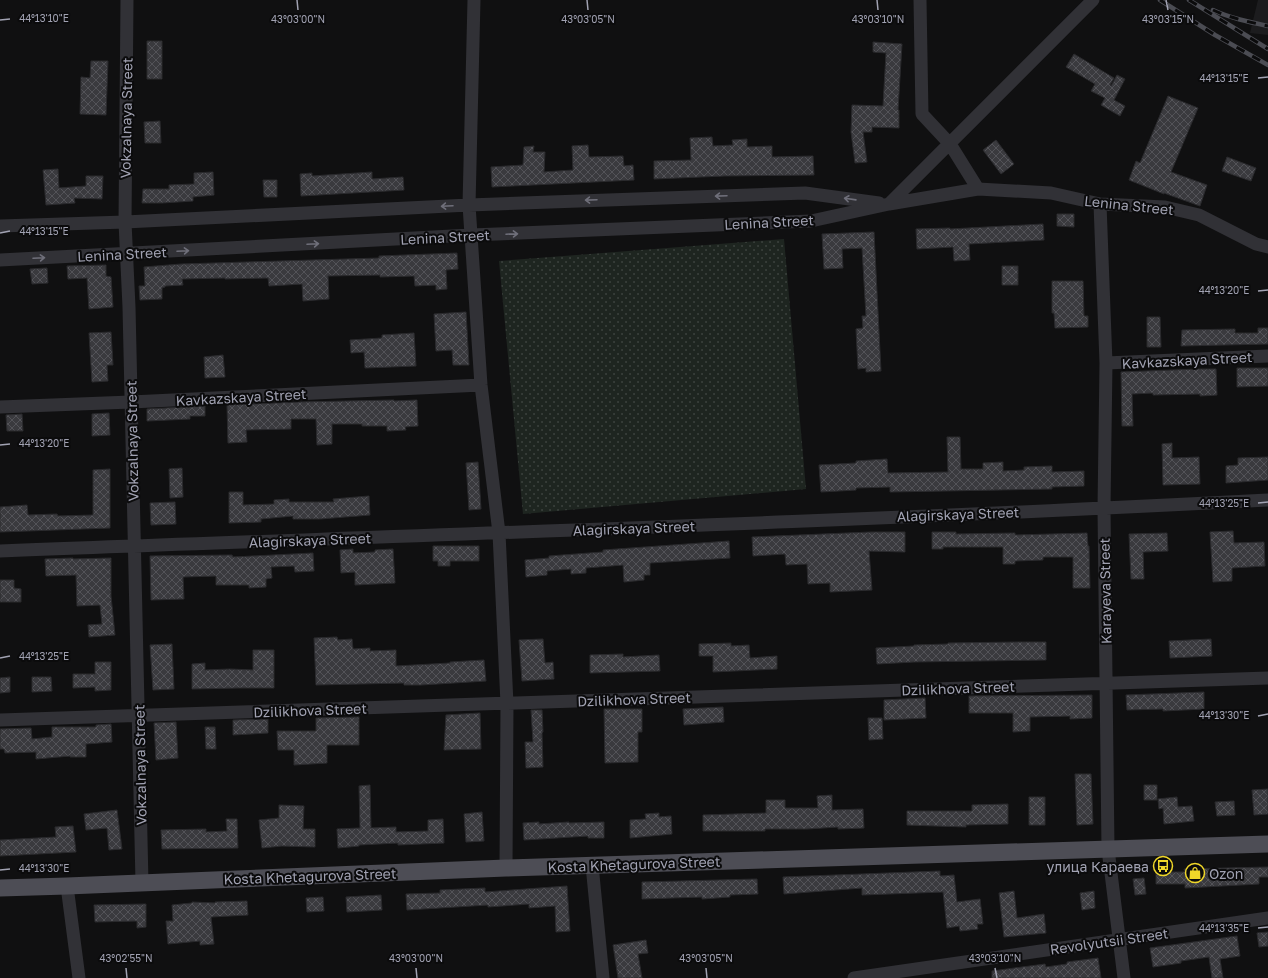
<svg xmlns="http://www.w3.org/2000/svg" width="1268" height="978" viewBox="0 0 1268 978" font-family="'Golos Text',sans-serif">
	<defs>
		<pattern id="park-dots" width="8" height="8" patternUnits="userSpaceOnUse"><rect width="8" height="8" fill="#1e2520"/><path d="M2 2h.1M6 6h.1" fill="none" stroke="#3c423e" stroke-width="1.8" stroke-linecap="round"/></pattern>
		<pattern id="building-cross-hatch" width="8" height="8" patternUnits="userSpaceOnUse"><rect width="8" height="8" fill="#3a3a3e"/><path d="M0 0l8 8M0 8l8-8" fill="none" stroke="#535358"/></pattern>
	</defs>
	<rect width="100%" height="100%" fill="#101011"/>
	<!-- built -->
	<path fill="#1c1c1e" d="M1258,0H1268V35L1250,33Z"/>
	<!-- park -->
	<path fill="url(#park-dots)" d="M784,239L806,489L523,514L499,261Z"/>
	<!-- building -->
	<path fill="url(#building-cross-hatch)" stroke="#2a2a2d" d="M147,41H162V79H147Z
		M873,42L902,44L898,110H899V128L872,127V132H863L867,162L855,163L851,132L852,105L883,106L886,53L873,52Z
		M1074,54L1114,78L1110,85L1111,86L1117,75L1125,79L1114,100L1125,106L1120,116L1101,105L1105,98L1091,91L1095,84L1066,67Z
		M91,61H108L106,115L80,114L81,77L90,78Z
		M1168,96L1198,108L1171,172L1207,185L1200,206L1164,193V194L1129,180L1136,161L1140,163Z
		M160,121L161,143H145L144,122Z
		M712,137L713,146L733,145L732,140L747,139V147L772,146V157L813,156L814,175L724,176L654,179V161L691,160L690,138Z
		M996,140L1014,164L1001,174L983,150Z
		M588,145L589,157L623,156L624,166L633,165L634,180L492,187L491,167L523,165L524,147L534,146L533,152H545L544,172L573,170L572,146Z
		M1227,157L1256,168L1251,181L1222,171Z
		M58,169L59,188L86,186V176H103L102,199L74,198L75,203L46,205L43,170Z
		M213,172L214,195L193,197V201L162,203H142L143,189H169V185L194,184V173Z
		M372,172V179L403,177L404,190L301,196L300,174L312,173V176Z
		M263,180H277V197H264Z
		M1057,214H1074V227L1057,226Z
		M1043,224L1044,240L969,244L970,260L954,261L953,247L917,249L916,229L950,228V229Z
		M874,232L881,371L866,372V368L858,369L856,329L863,328L862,316H866L862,248L842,249L843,268L824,269L822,234Z
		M457,253L458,269L446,270L447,289L436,290V285L415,286L414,276L380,277V275L328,276L329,299L303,301L302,284L269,286L268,278L225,279V278L182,279L183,285L165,286V287L162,288V299L140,300L139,286H145L144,267L181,264L379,258V256Z
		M106,265V276L111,277L113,307L89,309L87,278L68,279L67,266Z
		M1002,266H1018V285H1002Z
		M47,268L48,283L32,284L30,269Z
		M1052,281H1083L1084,316H1088V327L1055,328L1054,313H1052Z
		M466,312L469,365H453L452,350L436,351L434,314Z
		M1147,317H1160L1161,347H1147Z
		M1258,328H1268V344L1181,346L1182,330L1235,329V333H1258Z
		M111,332L113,365H107L108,381L92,382L89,333Z
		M414,333L416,366L365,368L364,352L351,353L350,340L382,338V335Z
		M223,355L225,377L205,378L204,357Z
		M1237,368H1268V386L1237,387Z
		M1199,369H1216L1217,395L1200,396V394L1153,395V393L1132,394L1133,426H1122L1121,372Z
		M394,400V401L417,400L418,426L405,427L406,430L387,431V426H362V424H332V444L317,445L316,419H291V429L246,430L247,442L228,443L227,405L300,402Z
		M205,406V416H190V419L147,421V409Z
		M109,413L110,435L92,436V414Z
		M22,414L23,431H7L6,415Z
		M947,437H960L961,469H983V463L1003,462V471L1024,470V467L1052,466V472L1084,471V486L1052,487V489L890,492V487L856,488V490L821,492L819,465L856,463V461L887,459L888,473L948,472Z
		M1172,443V458L1199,457L1200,484L1163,485L1162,444Z
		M1268,457V480L1226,483V466L1238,465V458Z
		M478,462L481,509L469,510L466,463Z
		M182,468L183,497L170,498L169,469Z
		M110,469V528L0,532V507L27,505L28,515L57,514L58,516L93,515V470Z
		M229,492H243V505L274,504V500L289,499V502H334L333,499L369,496L370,515L320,519H293V516L261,519V522L229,523Z
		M175,502L176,524L151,525L150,503Z
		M1233,531L1234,543L1264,542L1265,566L1232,568V581L1213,582L1210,532Z
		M871,532H905V552L869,551L872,590L830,592V583L808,584L807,564L786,565L785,554L753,556L752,537Z
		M932,532H956V534L1015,533V535L1087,533L1088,546H1089L1090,588H1073V557H1043V560L1015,561V564H1003V547H943V549H932Z
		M1167,533L1168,551L1143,552L1144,579H1131L1129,534Z
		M729,541L730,558L650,563V575H644V580L624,582L623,565L586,568V573L571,574V569L547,571V575L526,577L525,560L549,558V556L603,552V550Z
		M433,546H479V561H450V566H438V561H433Z
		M353,549V553L375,552V550L393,549L395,583L355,585V572L341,573L340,550Z
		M313,553L314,571L295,572L294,566L271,567L272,578L266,579V587L249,588V585H216V576L183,577L184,599L151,600L150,556L232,555L233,557Z
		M73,558V559L111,558V596L115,635L89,637L88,625L102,624L100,605L77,606L76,575L46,576L45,559Z
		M0,580H14V588L21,589V602H0Z
		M337,637L338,640L352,639L353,649L370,648V651L396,650V666L450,663V662L484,660L486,681L421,685H404V683L316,685L314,638Z
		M543,639L545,663L553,662L554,679L522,681L519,640Z
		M1211,639L1212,656L1170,658L1169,641Z
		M1017,642H1046V660L914,662L877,664L876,648L914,646V645L948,644V643Z
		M731,643V646L749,645L750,658L777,656V669L713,672V656H699V644Z
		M172,644L174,689L153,690L150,645Z
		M253,650H274V688H238L192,689V664L205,663V670L230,669L253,670Z
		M623,654V657L659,655L660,671L590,673V655Z
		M95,662H111V690L95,691V687L73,688V674H95Z
		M10,677V692L0,693V678Z
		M32,677H51L52,691L32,692Z
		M1204,692V709L1163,711V709L1127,710L1126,695Z
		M1092,695V718L1070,719V716L1030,717V731L1013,732V713H969V696Z
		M925,698L926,718L884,720V700Z
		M723,707L724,722L684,725L683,709Z
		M604,709H642V732H638V762L605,763Z
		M531,710H542L543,732L542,733L543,767L526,768L525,742H533Z
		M480,713L481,749L444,750L446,715Z
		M359,717V745H327V763L294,765V750H278L277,731H316V718Z
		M868,718H882L883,739L869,740Z
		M268,719V733L233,735V720Z
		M176,722L178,758L156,760L154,723Z
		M111,724L112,742L86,744V757H70V756L36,759V752L5,753L4,749H0V729L31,728L32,739L52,737V727H96V725Z
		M205,727H215L216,749H206Z
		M1075,774H1091L1093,824L1077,825Z
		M370,785L371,828L396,827V832L428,831V820L443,819L444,843L398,845V843L359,845V846L338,848L337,829L360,828L359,786Z
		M1144,785H1157V800H1144Z
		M1268,789V814L1254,815L1252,790Z
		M832,795V810L863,809L864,828L838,829V827L807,829H765V831H703V815L766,813V800H785V808H818L817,796Z
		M1029,797H1045V825H1029Z
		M1177,797L1178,807L1192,806L1194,821L1164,824L1163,808L1159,809L1158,799Z
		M1234,801L1235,815L1217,816L1215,802Z
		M1008,804V824L966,825V827L907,825V811H972V805Z
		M279,805L304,806L303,829H315V847L282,846L262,848L259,820L279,818Z
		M117,810L122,849L109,850L107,828L86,830L84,814Z
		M482,812L484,841L466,842L464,814Z
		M659,813V817L671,816L672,834L630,838V820L646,819L645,814Z
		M226,819H237L238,848L162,849L161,830L206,829V832L227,831Z
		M539,822V824L569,822V823L604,822V838H588V836L524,840L523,823Z
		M73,826L76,852L0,856V840L56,837L55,827Z
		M1268,867V877H1259V884L1185,888V884H1156V872H1185L1184,869Z
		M940,871V876L954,875L957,902L980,899L983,924H977L978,929L960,931L959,926L947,928L943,892L862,895V888L784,894L783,877Z
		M1144,878L1146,894L1135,895L1133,879Z
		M757,879L758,894L730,895V897L702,899V897L642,899V882Z
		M567,886L570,931L556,932L555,906L529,908V904L488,907V905L407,910L406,894L440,893V890L485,888V892Z
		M1014,891L1017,918L1044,914L1046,933L1004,937L999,893Z
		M1094,891L1095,908L1082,910L1080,893Z
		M381,895L382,910L347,912L346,897Z
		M323,897L324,911L307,912L306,898Z
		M247,901L248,915L211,917L214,944L200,945V941L168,944L166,921H173L172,905L192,903V902L215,903V902Z
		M146,904V927L137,928V921L95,922L94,905Z
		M1268,932V946L1259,947L1257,933Z
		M1237,936L1240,956L1220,959L1223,978H1212L1209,957L1181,961V963L1153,967L1150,948Z
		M646,940L648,953L638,954L642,978H618L613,945Z
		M1098,958L1101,978H992V971L1045,964L1046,967L1067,964V962Z"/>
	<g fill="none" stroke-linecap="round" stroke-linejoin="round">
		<!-- minor -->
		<path stroke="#313136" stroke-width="13" d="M127,0L125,222L129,307L142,883
			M474,0L469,205L481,385L499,533L507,704L506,868
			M920,0L922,114L950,144L978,189
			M889,204L1093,0
			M1100,204L1106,363L1104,508L1108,849L1124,978
			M0,226L125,222L469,205L805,193L879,203
			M0,260L471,235L811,221L889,204L978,189L1051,193L1100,204L1165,207L1199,215L1256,244L1268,247
			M1106,363L1268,356
			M0,407L131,402L481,385
			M0,551C423,535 846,522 1268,500
			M0,720L1268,678
			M592,865L603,978
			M67,886L79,978
			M854,978L1268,918"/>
		<!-- major -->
		<path stroke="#4d4d55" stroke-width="17" d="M0,888L67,886L506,868L1268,844"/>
		<defs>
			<path id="rail" d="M1160,0L1215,35L1268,65
				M1189,0L1268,49
				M1213,10C1230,18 1249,22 1268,26"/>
		</defs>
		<!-- rail casing -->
		<use href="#rail" stroke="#4b4c53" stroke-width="4.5"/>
		<!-- rail -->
		<use href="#rail" stroke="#0b0b0c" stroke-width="3" stroke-dasharray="9" stroke-linecap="butt"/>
	</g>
	<!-- one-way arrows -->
	<defs><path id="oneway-shaft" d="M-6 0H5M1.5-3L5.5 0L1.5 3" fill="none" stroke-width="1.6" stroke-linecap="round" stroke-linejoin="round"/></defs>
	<g stroke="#6f6f7a">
		<use href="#oneway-shaft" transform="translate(721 196) rotate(178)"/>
		<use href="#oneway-shaft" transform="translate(850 199) rotate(-172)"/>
		<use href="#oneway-shaft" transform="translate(591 200) rotate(178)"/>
		<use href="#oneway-shaft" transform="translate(447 206) rotate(177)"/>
		<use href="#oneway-shaft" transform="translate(512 234) rotate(-2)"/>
		<use href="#oneway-shaft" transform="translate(313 244) rotate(-3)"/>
		<use href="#oneway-shaft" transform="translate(183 251) rotate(-3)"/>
		<use href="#oneway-shaft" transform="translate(39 258) rotate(-3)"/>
	</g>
	<!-- ticks -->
	<path fill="none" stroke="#a1a2b2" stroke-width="1.5" d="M297,0L298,10M587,0L588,10M877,0L878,10M1166,0L1168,10M0,20L10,19M1258,78L1268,77M0,233L10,231M1258,291L1268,290M0,445L10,444M1258,503L1268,502M0,658L10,656M1258,716L1268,714M0,870L10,869M1258,928L1268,927M126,968L127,978M416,968L417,978M706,968L707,978M995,968L997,978"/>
	<!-- icons -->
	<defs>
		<symbol id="bus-ring" viewBox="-11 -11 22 22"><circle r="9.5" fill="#0b0b0c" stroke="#f0d729" stroke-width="1.5"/><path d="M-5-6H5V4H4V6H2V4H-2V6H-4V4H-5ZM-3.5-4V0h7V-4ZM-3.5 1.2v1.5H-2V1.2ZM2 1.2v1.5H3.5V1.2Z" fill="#f0d729"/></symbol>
		<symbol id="shop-ring" viewBox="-11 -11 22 22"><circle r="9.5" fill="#0b0b0c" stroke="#f0d729" stroke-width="1.5"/><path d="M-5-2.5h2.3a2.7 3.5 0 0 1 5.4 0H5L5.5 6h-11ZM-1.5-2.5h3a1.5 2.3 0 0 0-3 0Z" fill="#f0d729"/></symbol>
	</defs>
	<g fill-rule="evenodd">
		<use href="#bus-ring" x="1152" y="855" width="22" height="22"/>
		<use href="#shop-ring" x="1184" y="862" width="22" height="22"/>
	</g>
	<g text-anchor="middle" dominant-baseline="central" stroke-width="4" stroke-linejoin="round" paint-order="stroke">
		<!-- street labels -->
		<g font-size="14" fill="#a1a2b2" stroke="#0b0b0c">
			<text transform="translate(126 118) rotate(-89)">Vokzalnaya Street</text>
			<text transform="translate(1129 205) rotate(6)">Lenina Street</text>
			<text transform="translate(769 222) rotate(-3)">Lenina Street</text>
			<text transform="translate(445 237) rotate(-3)">Lenina Street</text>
			<text transform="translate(122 254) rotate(-3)">Lenina Street</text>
			<text transform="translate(1187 360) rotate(-3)">Kavkazskaya Street</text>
			<text transform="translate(241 397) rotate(-3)">Kavkazskaya Street</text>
			<text transform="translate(132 441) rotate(-91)">Vokzalnaya Street</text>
			<text transform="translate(958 514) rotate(-2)">Alagirskaya Street</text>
			<text transform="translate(634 528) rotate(-2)">Alagirskaya Street</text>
			<text transform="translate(310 540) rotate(-2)">Alagirskaya Street</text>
			<text transform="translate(1105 591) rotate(-91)">Karayeva Street</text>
			<text transform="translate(958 688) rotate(-2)">Dzilikhova Street</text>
			<text transform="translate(634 699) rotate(-2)">Dzilikhova Street</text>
			<text transform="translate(310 710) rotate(-2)">Dzilikhova Street</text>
			<text transform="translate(140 765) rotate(-91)">Vokzalnaya Street</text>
			<text transform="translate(634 864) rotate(-2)">Kosta Khetagurova Street</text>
			<text transform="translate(310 876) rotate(-2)">Kosta Khetagurova Street</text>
			<text transform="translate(1109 941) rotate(-8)">Revolyutsii Street</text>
		</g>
		<!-- poi labels -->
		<g font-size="14" fill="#a1a2b2" stroke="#0b0b0c" text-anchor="end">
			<text x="1149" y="866">улица Караева</text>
			<text x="1209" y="873" text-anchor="start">Ozon</text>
		</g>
	</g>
	<g font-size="10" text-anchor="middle" fill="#a1a2b2" stroke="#0b0b0c" stroke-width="4" stroke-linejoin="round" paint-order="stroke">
		<text x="44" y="22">44°13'10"E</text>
		<text x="298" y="23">43°03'00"N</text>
		<text x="588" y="23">43°03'05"N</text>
		<text x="878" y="23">43°03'10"N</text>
		<text x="1168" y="23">43°03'15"N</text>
		<text x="1224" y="82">44°13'15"E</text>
		<text x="44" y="235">44°13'15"E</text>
		<text x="1224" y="294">44°13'20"E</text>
		<text x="44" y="447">44°13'20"E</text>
		<text x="1224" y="507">44°13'25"E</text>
		<text x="44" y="660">44°13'25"E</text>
		<text x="1224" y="719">44°13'30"E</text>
		<text x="44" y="872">44°13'30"E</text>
		<text x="1224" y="932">44°13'35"E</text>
		<text x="126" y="962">43°02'55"N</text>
		<text x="416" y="962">43°03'00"N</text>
		<text x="706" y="962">43°03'05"N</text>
		<text x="995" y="962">43°03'10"N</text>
	</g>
</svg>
